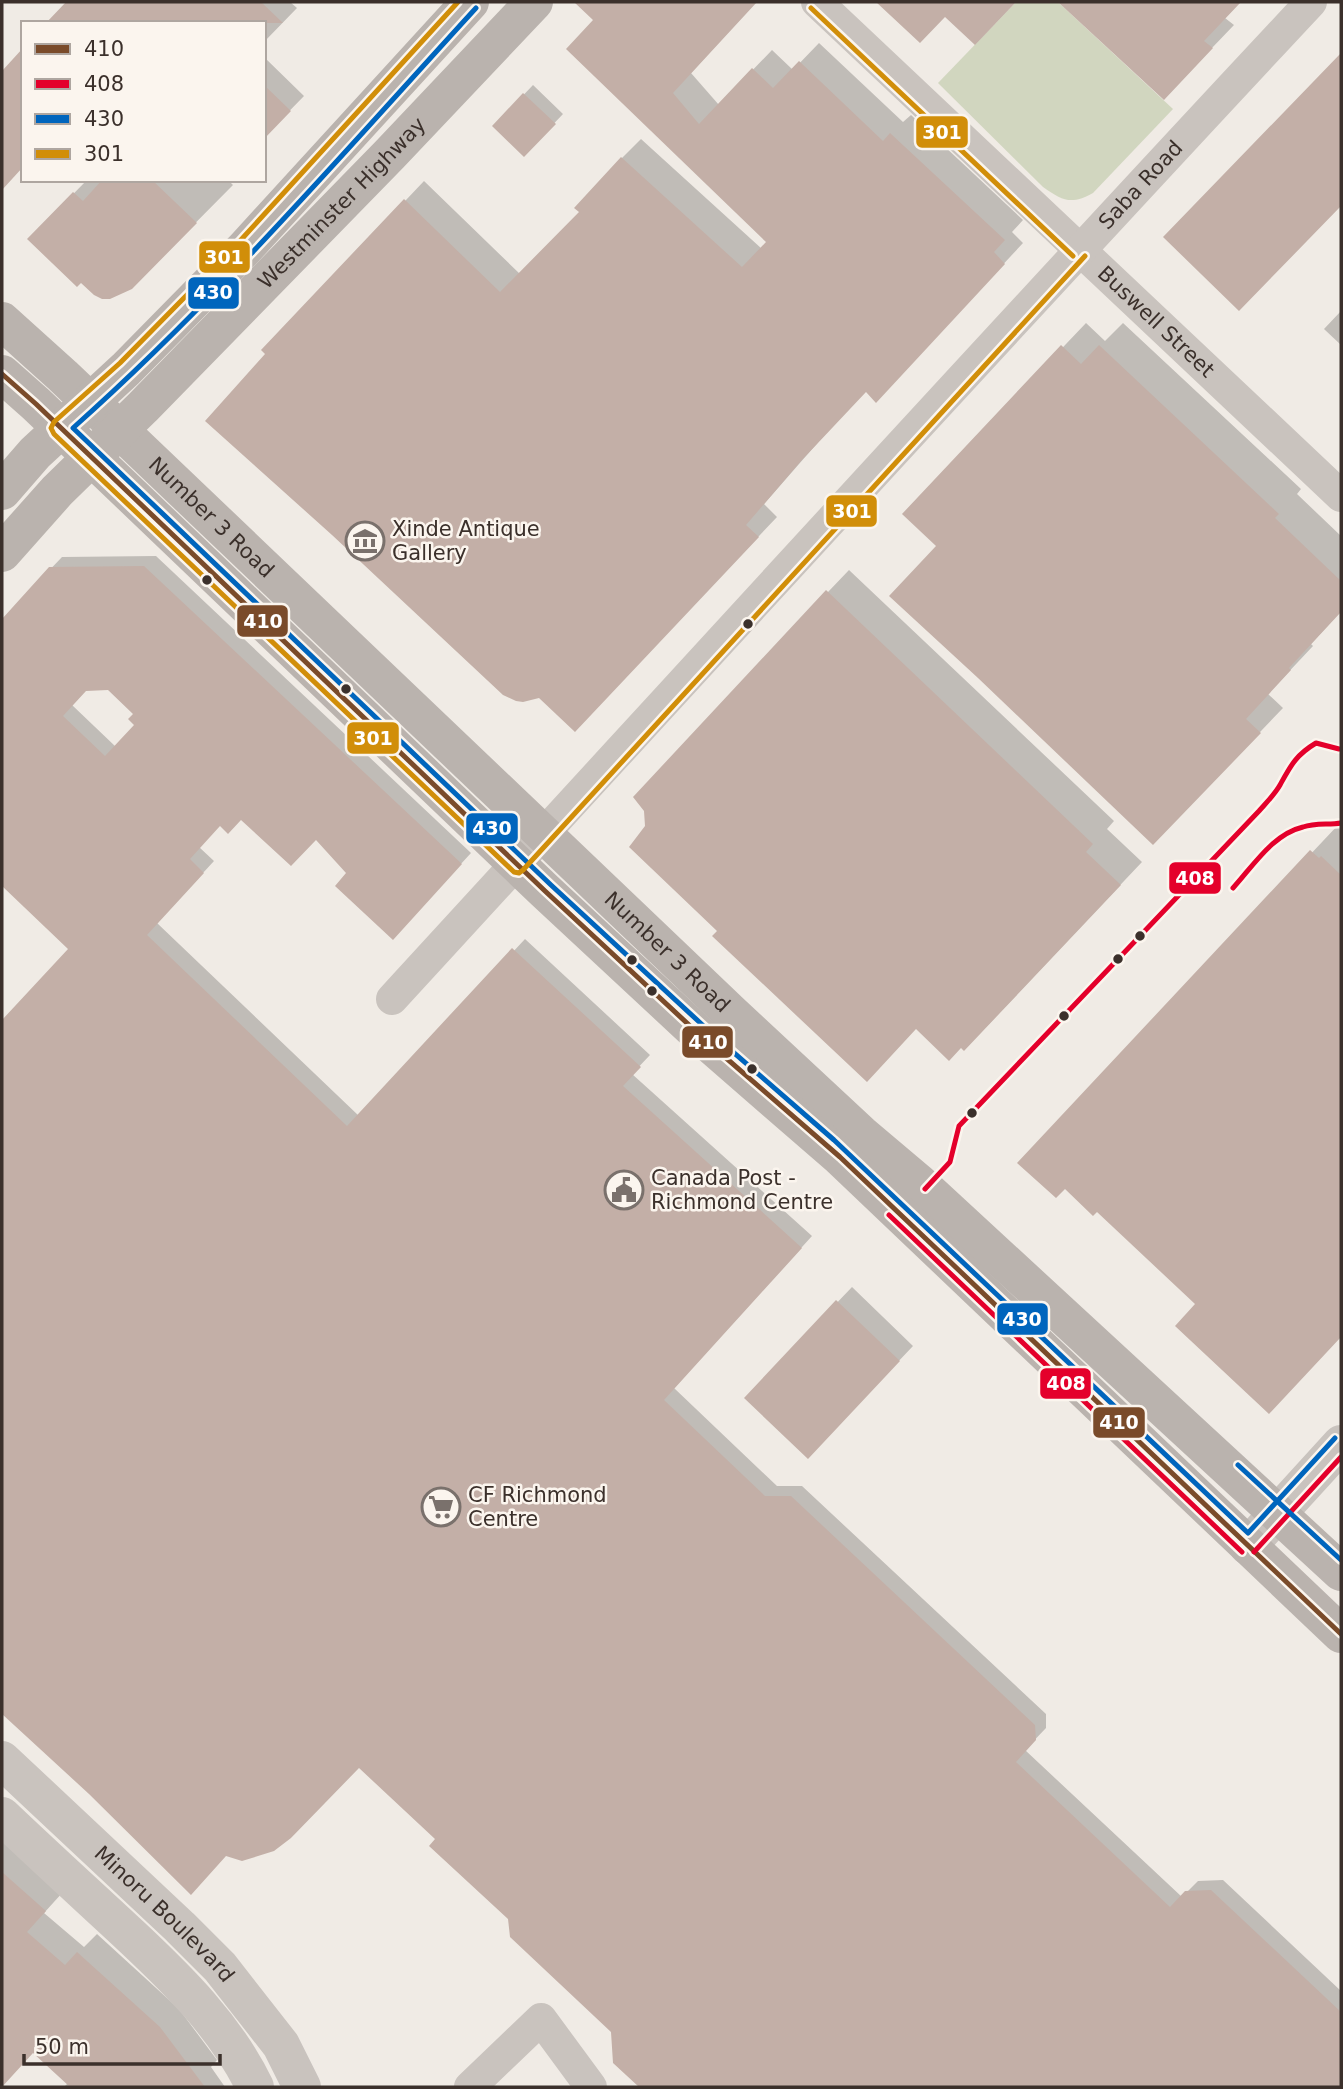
<svg xmlns="http://www.w3.org/2000/svg" width="1343" height="2089" viewBox="0 0 1343 2089" font-family="'DejaVu Sans',sans-serif">
	<rect width="100%" height="100%" fill="#f0ebe5"/>
	<!-- green -->
	<path fill="#d1d6bf" d="M1016,2H1058L1173,109L1093,193C1071,205 1063,201 1043,187L938,83Z"/>
	<!-- shadow -->
	<path fill="#0003" fill-rule="evenodd" d="M68,2H290L297,8L264,42V23H49Z
		M576,2H756L691,73L719,105L772,50L793,70L819,43L903,122L911,115L1023,220L1012,232L1023,243L895,381L866,390L820,440L764,504L777,517L594,710L264,350L424,181L520,274L581,212L622,158L641,139L762,249L769,242L596,20Z
		M879,2H1015L998,20L945,15L920,41Z
		M1060,2H1240L1225,18L1234,25L1164,98Z
		M23,51V166L2,188V73Z
		M1341,55V204L1261,287L1165,237Z
		M264,57L304,96L264,137Z
		M533,85L563,114L524,155L494,126Z
		M87,180H228L233,185L131,288L29,239Z
		M1341,311V345L1324,329Z
		M1086,323L1105,341L1123,323L1301,489L1297,494L1341,536V611L1311,644L1313,646L1268,694L1283,708L1176,820L938,546L904,514Z
		M156,556L471,853L404,926L349,873L316,838L241,818L220,824L199,847L214,861L157,923L359,1116L525,939L650,1055L632,1074L812,1236L674,1388L777,1486H802L1046,1714V1728L1025,1750L1182,1897L1198,1881L1223,1880L1341,1991V2087H641L614,2062L613,2031L438,1839L359,1766L90,1793L2,1711V1022L71,949L2,883V620L62,557ZM109,688L135,714L137,724L116,747L72,705L86,690Z
		M849,570L1114,821L1107,829L1142,862L986,1027H917L719,931L828,592Z
		M1339,824L1341,827V1336L1296,1384L1198,1304L1097,1210L1065,1187L1020,1163Z
		M852,1287L913,1346L822,1442L746,1398Z
		M2,1837L63,1892L44,1913L84,1947L97,1934L179,2009L217,2060L211,2067L225,2087H64L68,2083L34,2051L2,2085Z"/>
	<!-- building -->
	<path fill="#c3afa7" fill-rule="evenodd" d="M66,2H261L283,23H46Z
		M574,2H757L673,93L699,124L752,68L773,88L799,61L883,141L890,133L1005,240L994,252L1005,264L876,403L866,392L801,461L746,525L759,537L575,732L539,698L523,702L516,701L503,695L332,535L205,421L265,354L261,350L404,199L500,292L579,212L574,208L621,157L742,267L766,242L566,49L593,20Z
		M876,2H1016L975,45L945,17L920,43Z
		M1058,2H1241L1204,41L1213,48L1164,100Z
		M23,48V167L2,190V71Z
		M1341,53V206L1239,311L1163,237Z
		M264,85L291,111L264,139Z
		M523,93L556,124L524,157L492,126Z
		M102,180H152L197,223L132,289L110,299H102L94,295L81,283L77,287L27,239L73,192L83,201Z
		M1061,345L1081,364L1099,345L1279,514L1275,518L1341,581V612L1289,668L1291,670L1246,719L1261,733L1153,845L978,678L889,596L936,546L902,514Z
		M144,566L462,864L393,940L335,886L346,873L316,840L291,866L241,820L228,834L220,826L190,859L204,873L147,935L347,1126L512,948L641,1067L623,1086L802,1248L664,1400L765,1496H791L1035,1725L1036,1740L1016,1762L1170,1907L1185,1891L1211,1890L1341,2012V2087H639L613,2063L611,2032L510,1937L508,1919L429,1846L435,1839L359,1768L291,1838L274,1851L242,1861L226,1856L191,1895L89,1794L2,1714V1020L68,949L2,886V619L49,567ZM108,690L133,714L128,719L134,725L105,756L63,716L86,691Z
		M826,590L1093,844L1086,852L1121,885L964,1051L961,1048L949,1061L916,1029L867,1082L712,936L717,931L629,847L645,826L644,811L633,797Z
		M1310,850L1319,858L1321,856L1341,875V1337L1269,1414L1175,1326L1195,1304L1097,1212L1093,1216L1065,1189L1056,1198L1017,1163Z
		M836,1300L900,1361L808,1459L744,1398Z
		M2,1872L46,1911L27,1932L65,1965L77,1952L160,2027L205,2087H70L33,2053L2,2087Z"/>
	<g fill="none" stroke-linecap="round" stroke-linejoin="round">
		<!-- minor -->
		<g stroke="#c9c3be" stroke-width="32">
			<path id="s1" d="M817,2L1341,496"/>
			<path id="s2" d="M392,999C698,666 1002,332 1311,2"/>
			<path d="M470,2087L541,2019L591,2087"/>
		</g>
		<!-- tertiary -->
		<g stroke="#c9c3be" stroke-width="38">
			<path d="M1248,1546L1341,1444"/>
			<path id="s3" d="M2,1760L180,1927L220,1967L281,2045L302,2087"/>
			<path d="M2,1816C44,1856 88,1896 131,1936C179,1981 226,2027 255,2087"/>
		</g>
		<!-- secondary -->
		<g stroke="#bab3ae" stroke-width="38">
			<path id="s4" d="M2,321L63,376L731,1013L861,1134L919,1183L1341,1572"/>
			<path d="M2,374L36,404L545,891L703,1038L840,1157L1341,1634"/>
			<path d="M2,491L35,453L126,369L245,248L470,2"/>
			<path id="s5" d="M2,553L57,491L143,407L390,154L534,2"/>
		</g>
		<defs>
			<path id="bus-1" d="M2,374L36,404L545,891L703,1038L840,1157L1341,1634"/>
			<path id="bus-2" d="M1233,888C1253,866 1273,834 1303,827C1315,823 1329,825 1341,823
				M925,1189L950,1162L959,1126L1259,811C1266,803 1275,794 1280,785C1291,765 1296,755 1316,743L1339,749
				M889,1215L1242,1552
				M1254,1552L1341,1457"/>
			<path id="bus-3" d="M476,8C345,151 218,299 73,428L551,885L709,1031L834,1140L1248,1533L1335,1438
				M1238,1465L1341,1560"/>
			<path id="bus-4" d="M458,2L239,242L120,363L54,422L51,428L54,434L514,872L519,873L523,870L1085,256
				M811,8L1073,256"/>
		</defs>
		<!-- bus-1 casing -->
		<use href="#bus-1" stroke="#fbf5ee" stroke-width="10"/>
		<!-- bus-2 casing -->
		<use href="#bus-2" stroke="#fbf5ee" stroke-width="10"/>
		<!-- bus-3 casing -->
		<use href="#bus-3" stroke="#fbf5ee" stroke-width="10"/>
		<!-- bus-4 casing -->
		<use href="#bus-4" stroke="#fbf5ee" stroke-width="10"/>
		<!-- bus-1 -->
		<use href="#bus-1" stroke="#7a4b2a" stroke-width="5"/>
		<!-- bus-2 -->
		<use href="#bus-2" stroke="#e4002b" stroke-width="5"/>
		<!-- bus-3 -->
		<use href="#bus-3" stroke="#0065bd" stroke-width="5"/>
		<!-- bus-4 -->
		<use href="#bus-4" stroke="#d18e09" stroke-width="5"/>
	</g>
	<!-- icons -->
	<defs>
		<symbol id="museum-ring" viewBox="-11 -11 22 22"><circle r="9.5" fill="#fbf5ee" stroke="#7a716c" stroke-width="1.5"/><path d="M0-6L6-3V-2H-6V-3ZM-5-1h2V3h-2ZM-1-1h2V3h-2ZM3-1h2V3H3ZM-6 4H6V6H-6Z" fill="#7a716c"/></symbol>
		<symbol id="civic-ring" viewBox="-11 -11 22 22"><circle r="9.5" fill="#fbf5ee" stroke="#7a716c" stroke-width="1.5"/><path d="M-.6-6.5H3V-4.5H.6V-3L4-1V1h2V6H-6V1h2V-1L-.6-3ZM-1.2 2.5V6h2.4V2.5Z" fill="#7a716c"/></symbol>
		<symbol id="supermarket-ring" viewBox="-11 -11 22 22"><circle r="9.5" fill="#fbf5ee" stroke="#7a716c" stroke-width="1.5"/><path d="M-6-5.5h2.5l.6 2H6L4.5 2H-2.5L-4.4-4H-6ZM-1.5 3.2a1.3 1.3 0 1 0 .1 0ZM3 3.2a1.3 1.3 0 1 0 .1 0Z" fill="#7a716c"/></symbol>
	</defs>
	<g fill-rule="evenodd">
		<use href="#museum-ring" x="343" y="519" width="44" height="44"/>
		<use href="#civic-ring" x="602" y="1168" width="44" height="44"/>
		<use href="#supermarket-ring" x="419" y="1485" width="44" height="44"/>
	</g>
	<!-- markers -->
	<g fill="#3b302b" stroke="#fbf5ee" stroke-width="2.5">
		<circle cx="207" cy="580" r="6"/>
		<circle cx="748" cy="624" r="6"/>
		<circle cx="346" cy="689" r="6"/>
		<circle cx="1140" cy="936" r="6"/>
		<circle cx="1118" cy="959" r="6"/>
		<circle cx="632" cy="960" r="6"/>
		<circle cx="652" cy="991" r="6"/>
		<circle cx="1064" cy="1016" r="6"/>
		<circle cx="752" cy="1069" r="6"/>
		<circle cx="972" cy="1113" r="6"/>
	</g>
	<g text-anchor="middle" dominant-baseline="central" stroke-width="5" stroke-linejoin="round" paint-order="stroke">
		<!-- street labels -->
		<g font-size="21" fill="#3b302b" stroke="#fbf5ee">
			<text stroke="none"><textPath href="#s2" startOffset="1106">Saba Road</textPath></text>
			<text stroke="none"><textPath href="#s5" startOffset="488">Westminster Highway</textPath></text>
			<text stroke="none"><textPath href="#s1" startOffset="466">Buswell Street</textPath></text>
			<text stroke="none"><textPath href="#s4" startOffset="287">Number 3 Road</textPath></text>
			<text stroke="none"><textPath href="#s4" startOffset="917">Number 3 Road</textPath></text>
			<text stroke="none"><textPath href="#s3" startOffset="224">Minoru Boulevard</textPath></text>
		</g>
		<!-- poi labels -->
		<g font-size="21" fill="#3b302b" stroke="#fbf5ee" text-anchor="start">
			<text x="392" y="529">Xinde Antique<tspan x="392" dy="24">Gallery</tspan></text>
			<text x="651" y="1178">Canada Post -<tspan x="651" dy="24">Richmond Centre</tspan></text>
			<text x="468" y="1495">CF Richmond<tspan x="468" dy="24">Centre</tspan></text>
		</g>
	</g>
	<g stroke="#fbf5ee" stroke-width="2.5">
		<rect x="915" y="115" width="54" height="34" rx="7" fill="#d18e09"/>
		<rect x="198" y="240" width="53" height="34" rx="7" fill="#d18e09"/>
		<rect x="187" y="276" width="53" height="34" rx="7" fill="#0065bd"/>
		<rect x="825" y="494" width="53" height="34" rx="7" fill="#d18e09"/>
		<rect x="236" y="604" width="53" height="34" rx="7" fill="#7a4b2a"/>
		<rect x="346" y="721" width="54" height="34" rx="7" fill="#d18e09"/>
		<rect x="465" y="812" width="54" height="33" rx="7" fill="#0065bd"/>
		<rect x="1168" y="861" width="54" height="34" rx="7" fill="#e4002b"/>
		<rect x="681" y="1025" width="53" height="34" rx="7" fill="#7a4b2a"/>
		<rect x="996" y="1302" width="53" height="34" rx="7" fill="#0065bd"/>
		<rect x="1039" y="1367" width="53" height="33" rx="7" fill="#e4002b"/>
		<rect x="1092" y="1406" width="54" height="33" rx="7" fill="#7a4b2a"/>
	</g>
	<g font-size="19" text-anchor="middle" font-weight="bold" fill="#fff">
		<text x="942" y="139">301</text>
		<text x="224" y="264">301</text>
		<text x="213" y="299">430</text>
		<text x="852" y="518">301</text>
		<text x="263" y="628">410</text>
		<text x="373" y="745">301</text>
		<text x="492" y="835">430</text>
		<text x="1195" y="885">408</text>
		<text x="708" y="1049">410</text>
		<text x="1022" y="1326">430</text>
		<text x="1066" y="1390">408</text>
		<text x="1119" y="1429">410</text>
	</g>
	<!-- border -->
	<rect width="1343" height="2089" fill="none" stroke="#3b302b" stroke-width="7"/>
	<!-- legend -->
	<rect x="21" y="21" width="245" height="161" fill="#fbf5ee" stroke="#aea6a0" stroke-width="2"/>
	<rect x="35" y="44" width="35" height="10" fill="#7a4b2a" stroke="#aea6a0" stroke-width="2"/>
	<text x="84" y="56" font-size="21" fill="#3b302b">410</text>
	<rect x="35" y="79" width="35" height="10" fill="#e4002b" stroke="#aea6a0" stroke-width="2"/>
	<text x="84" y="91" font-size="21" fill="#3b302b">408</text>
	<rect x="35" y="114" width="35" height="10" fill="#0065bd" stroke="#aea6a0" stroke-width="2"/>
	<text x="84" y="126" font-size="21" fill="#3b302b">430</text>
	<rect x="35" y="149" width="35" height="10" fill="#d18e09" stroke="#aea6a0" stroke-width="2"/>
	<text x="84" y="161" font-size="21" fill="#3b302b">301</text>
	<!-- scale -->
	<path d="M24 2054v10h196v-10" fill="none" stroke="#3b302b" stroke-width="3.5"/>
	<text x="35" y="2054" font-size="21" fill="#3b302b" stroke="#fbf5ee" stroke-width="5" paint-order="stroke">50 m</text>
</svg>
